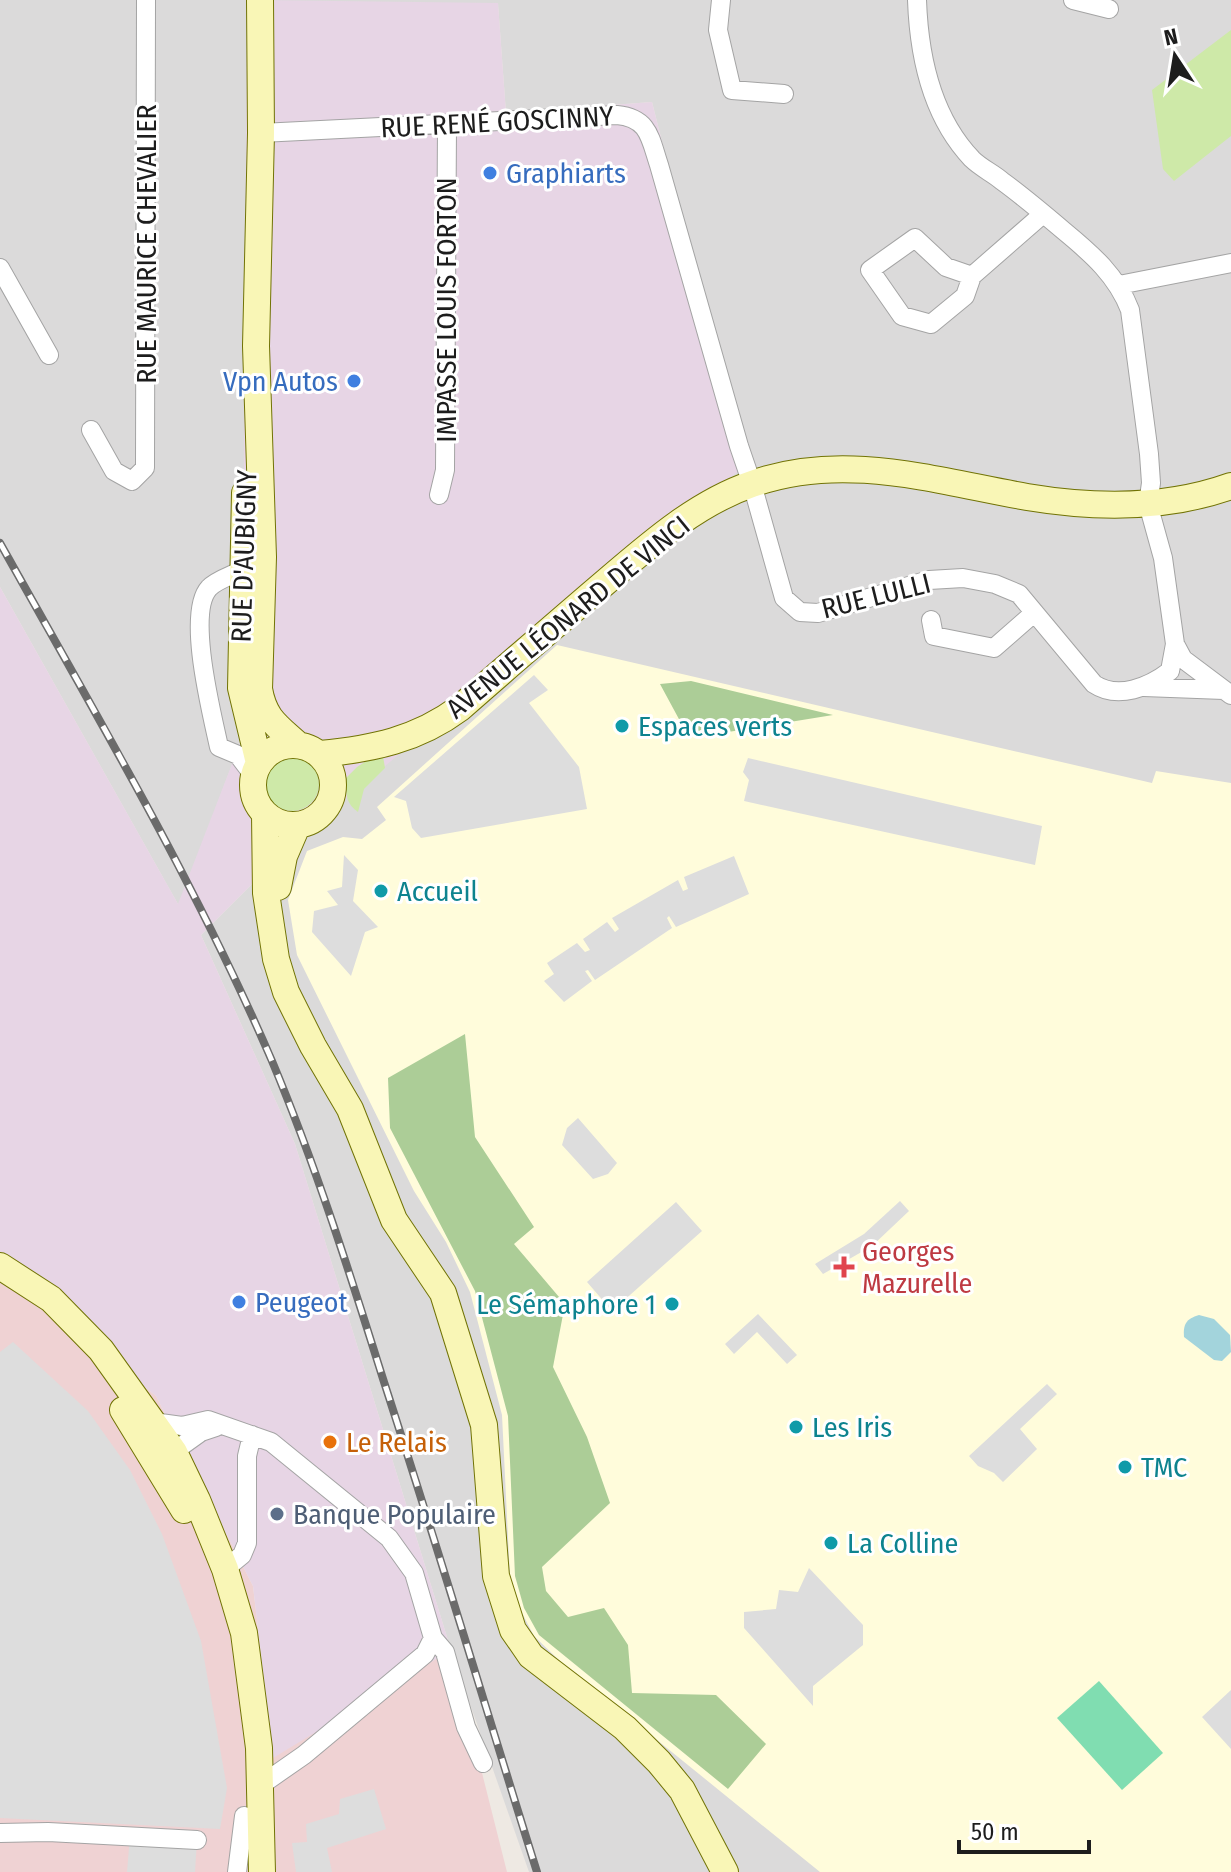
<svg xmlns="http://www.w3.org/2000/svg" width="1231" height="1872" viewBox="0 0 1231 1872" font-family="'Fira Sans Condensed',sans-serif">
	<rect width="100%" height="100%" fill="#eee9e3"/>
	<!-- residential -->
	<path fill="#dbdada" d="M0,0H1231V1872H529L451,1650L295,1144L201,935L294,842L739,446L652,102L506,113L498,4L242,738L179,906L0,587Z"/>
	<!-- commercial -->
	<path fill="#efd2d3" d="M0,1277L45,1307L156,1396L253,1586L273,1757L451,1650L507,1872H0Z"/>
	<!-- industrial -->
	<path fill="#e7d5e5" d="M247,0L498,3L506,113L652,102L739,446L747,464L294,842L201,935L295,1144L451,1650L273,1758L253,1586L156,1396L45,1307L0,1277V587L178,904L242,738Z"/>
	<!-- education -->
	<path fill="#fffcdb" d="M557,645L1152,783L1156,771L1231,783V1872H820L562,1663L534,1636L521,1611L510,1578L502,1415L470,1292L446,1242L414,1191L297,955L288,900L307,851L343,837L362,839L386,820L377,807Z"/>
	<!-- grass -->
	<path fill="#cee9a8" d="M1231,30V136L1174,181L1163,169L1152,90Z
		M374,756H383L385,768L364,789L358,812C345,803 346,793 346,778L357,767Z
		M265 784a27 27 0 1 1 54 0a27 27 0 1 1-54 0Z"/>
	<!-- forest -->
	<path fill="#accd97" d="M691,681L833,715L703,736L680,721L660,684Z
		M465,1034L475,1137L534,1227L514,1244L565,1304L553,1367L587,1437L610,1503L542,1567L546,1591L568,1617L604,1608L628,1645L632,1693L716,1695L766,1744L728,1789L539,1635L524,1608L515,1576L508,1416L475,1291L390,1128L388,1078Z"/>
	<!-- pitch -->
	<path fill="#80ddb1" d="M1099,1681L1163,1753L1122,1790L1057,1718Z"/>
	<!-- parking -->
	<path fill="#ddd" d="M534,675L548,690L529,703L579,767L587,809L421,838L412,828L406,801L394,797Z
		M748,758L1042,826L1035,865L744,801L749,780L743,772Z
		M344,855L358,870L353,901L378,927L365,932L351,976L312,932L314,911L338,905L327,891L342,887Z
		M734,856L749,894L676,927L669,916L667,918L672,928L595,980L588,970L585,971L592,981L564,1002L544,981L554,974L547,963L577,943L585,952L590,950L583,939L607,922L615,932L619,929L612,918L678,880L683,891L688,889L684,877Z
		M578,1118L617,1163L608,1174L593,1179L562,1145L567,1128Z
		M900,1201L909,1211L872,1246L823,1274L815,1264L864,1234Z
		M676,1202L702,1231L612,1311L587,1282Z
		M758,1314L797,1355L787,1364L757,1332L734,1354L725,1344Z
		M13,1342L88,1411L130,1470L162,1534L201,1641L227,1788L220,1829L0,1818V1352Z
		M1047,1384L1057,1394L1020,1429L1037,1449L1003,1482L994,1473L978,1466L969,1456Z
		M809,1568L863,1625V1645L813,1686V1706L744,1628V1612L776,1609L779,1590L798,1592Z
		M1231,1690V1749L1202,1717Z
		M374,1789L386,1829L327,1848L332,1872H296L292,1843L307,1842L306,1824L339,1814L340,1799Z
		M130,1836L197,1840L195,1872H127Z"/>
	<!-- water -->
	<path fill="#a3d4dc" d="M1199,1315L1214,1319L1230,1335L1231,1352L1222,1361L1214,1360L1184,1337C1183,1324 1186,1319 1199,1315Z"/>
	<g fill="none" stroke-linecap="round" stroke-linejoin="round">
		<defs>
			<path id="street" d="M721,0L718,30L732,90L784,94
				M917,0C919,57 932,117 972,159C981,168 993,173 1002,181C1024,197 1044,214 1064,231C1092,254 1117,276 1130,310L1149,454L1151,483L1148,504L1163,558L1175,644L1183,659L1231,695
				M1073,0L1109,9
				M261,133L617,115C649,118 650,138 659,165L739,446L752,484L784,598L800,612L818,613L929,580L963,578L995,584L1019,594L1094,684C1118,700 1149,687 1170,671L1175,644
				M0,268L49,355
				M972,276L946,267L915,238L870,270L902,316L931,324L965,296L972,276L1043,214
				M1119,285L1231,263
				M91,430L114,471L132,481L145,468L146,0
				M439,495L445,470L447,125
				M242,570C233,575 216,580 209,588C186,613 212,714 219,747L238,755L254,776
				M931,620L934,636L994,648L1034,613
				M1144,687L1224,690
				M153,1422L182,1426L208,1420L271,1442L389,1538L414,1573L433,1638L445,1652L466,1727L483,1763
				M166,1457L201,1432L216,1427
				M225,1569L242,1555L247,1543V1456L252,1435
				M261,1785L304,1755L425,1654L433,1638
				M0,1833L48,1832L197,1840
				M237,1872L244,1816"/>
			<path id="secondary" d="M260,0L261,133L256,346L263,557L259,689C264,718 276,725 297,744
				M245,493L241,688L259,763
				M253 785a40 40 0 1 1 80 0a40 40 0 1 1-80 0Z
				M320,754C372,749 417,740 460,708C502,671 545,634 588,597C638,555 690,505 752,484C843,451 936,481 1027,497C1093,508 1167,509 1231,486
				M265,815L266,893L276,959L286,992L313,1046L350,1109L394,1220L443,1293L484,1425L496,1576L513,1630L531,1656L625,1728L659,1762L682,1790L725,1872
				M278,887L284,856L297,826
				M0,1266L51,1299L101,1350L174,1452L197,1500L225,1569L244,1633L259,1748L262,1872
				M123,1410L184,1510"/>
		</defs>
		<!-- street casing -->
		<use href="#street" stroke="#a4a4a4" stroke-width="20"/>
		<!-- secondary casing -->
		<use href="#secondary" stroke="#717305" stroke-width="28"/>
		<!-- street -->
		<use href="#street" stroke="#fff" stroke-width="18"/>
		<!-- secondary -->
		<use href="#secondary" stroke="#f9f6b6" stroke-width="26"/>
		<defs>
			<path id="rail" d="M0,543C95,713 195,882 272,1061C316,1166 350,1274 384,1382C437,1545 486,1709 537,1872"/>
		</defs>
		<!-- rail casing -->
		<use href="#rail" stroke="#6b6b6b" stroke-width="8"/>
		<!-- rail -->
		<use href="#rail" stroke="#fff" stroke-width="5" stroke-dasharray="15" stroke-linecap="butt"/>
	</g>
	<!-- markers -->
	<g fill="#3f7fe0" stroke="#fff" stroke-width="3">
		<circle cx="490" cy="173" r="8"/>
		<circle cx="354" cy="381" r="8"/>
		<circle cx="239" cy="1302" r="8"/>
	</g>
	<g fill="#0f9aa8" stroke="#fff" stroke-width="3">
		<circle cx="622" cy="726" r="8"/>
		<circle cx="381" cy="891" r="8"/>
		<circle cx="672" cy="1304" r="8"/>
		<circle cx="796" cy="1427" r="8"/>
		<circle cx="1125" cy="1467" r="8"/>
		<circle cx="831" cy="1543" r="8"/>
	</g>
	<path fill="#e0444e" stroke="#fff" stroke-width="3" d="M840 1255h8v8h8v8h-8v8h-8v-8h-8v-8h8z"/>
	<circle fill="#e8710a" stroke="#fff" stroke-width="3" cx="330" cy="1442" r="8"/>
	<circle fill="#5c6f8a" stroke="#fff" stroke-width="3" cx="277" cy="1514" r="8"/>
	<g text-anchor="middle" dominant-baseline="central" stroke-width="6" stroke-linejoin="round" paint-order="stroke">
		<!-- street labels -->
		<g font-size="28" fill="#1d1d1d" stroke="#fff">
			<text transform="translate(497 122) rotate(-3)">RUE RENÉ GOSCINNY</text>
			<text transform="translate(146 244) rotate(-90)">RUE MAURICE CHEVALIER</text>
			<text transform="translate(446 310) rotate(-90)">IMPASSE LOUIS FORTON</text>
			<text transform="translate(244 556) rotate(-88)">RUE D'AUBIGNY</text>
			<text transform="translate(876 596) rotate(-14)">RUE LULLI</text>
			<text transform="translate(568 617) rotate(-39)">AVENUE LÉONARD DE VINCI</text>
		</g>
		<!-- shop labels -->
		<g font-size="28" fill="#366cbe" stroke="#fff" text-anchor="start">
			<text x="506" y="173">Graphiarts</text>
			<text x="338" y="381" text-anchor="end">Vpn Autos</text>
			<text x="255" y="1302">Peugeot</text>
		</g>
		<!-- culture labels -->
		<g font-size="28" fill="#0d838f" stroke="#fff" text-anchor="start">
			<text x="638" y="726">Espaces verts</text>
			<text x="397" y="891">Accueil</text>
			<text x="656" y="1304" text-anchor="end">Le Sémaphore 1</text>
			<text x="812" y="1427">Les Iris</text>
			<text x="1141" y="1467">TMC</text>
			<text x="847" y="1543">La Colline</text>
		</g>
		<!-- health labels -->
		<g font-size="28" fill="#be3a42" stroke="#fff" text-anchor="start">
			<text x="862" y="1251">Georges<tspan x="862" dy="32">Mazurelle</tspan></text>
		</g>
		<!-- food labels -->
		<g font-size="28" fill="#c56008" stroke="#fff" text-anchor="start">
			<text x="346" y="1442">Le Relais</text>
		</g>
		<!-- service labels -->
		<g font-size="28" fill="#4e5e75" stroke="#fff" text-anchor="start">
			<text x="293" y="1514">Banque Populaire</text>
		</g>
	</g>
	<!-- north arrow -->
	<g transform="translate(1175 56) rotate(348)" stroke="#ffffff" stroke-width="6" paint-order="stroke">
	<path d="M0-6L14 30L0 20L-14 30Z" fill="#1d1d1d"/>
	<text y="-12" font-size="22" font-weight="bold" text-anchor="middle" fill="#1d1d1d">N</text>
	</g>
	<!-- scale -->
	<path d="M959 1840v12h130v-12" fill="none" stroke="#1d1d1d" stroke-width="4"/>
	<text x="971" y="1840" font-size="24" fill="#1d1d1d" stroke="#ffffff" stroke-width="6" paint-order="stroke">50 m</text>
</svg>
